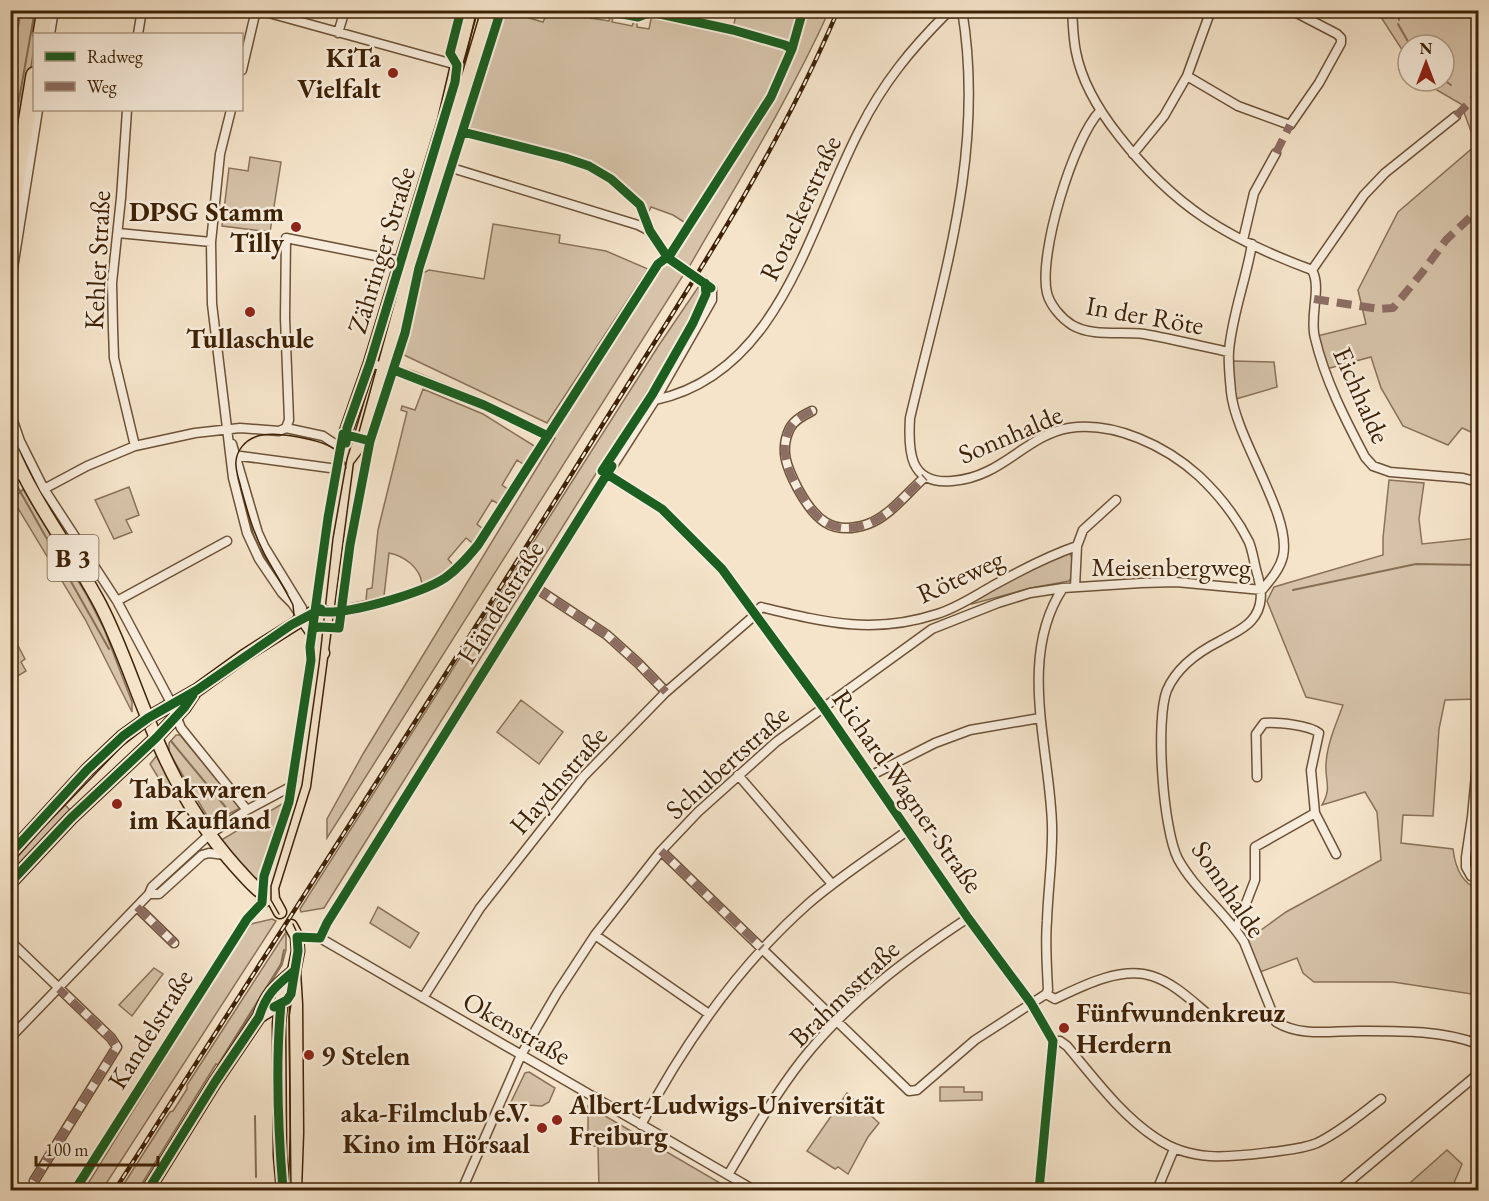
<svg xmlns="http://www.w3.org/2000/svg" width="1489" height="1201" viewBox="0 0 1489 1201" font-family="'EB Garamond',serif">
	<rect width="100%" height="100%" fill="#f5e4ca"/>
	<filter id="stains"><feTurbulence type="fractalNoise" baseFrequency=".00333" numOctaves="4"/><feColorMatrix values="0 0 0 0 .2 0 0 0 0 .09 0 0 0 0 .02 0 0 0 .5 -.17"/></filter>
	<radialGradient id="worn" r=".72"><stop offset=".6" stop-color="#630" stop-opacity="0"/><stop offset="1" stop-color="#630" stop-opacity=".3"/></radialGradient>
	<!-- green -->
	<path fill="#d6c3a9" stroke="#8a7258" stroke-width="1.5" d="M11,11H40L34,34L33,54L11,191Z
		M505,11L543,22L548,11L559,13L563,11V14L586,18L587,13H590V18L609,21L610,17H613L612,22L632,26L634,21H637V27L649,29L652,14L732,32L737,11H829C789,99 738,182 689,267L674,256L692,227L673,215L651,207L648,213L612,178L589,165L468,128Z
		M1377,11H1478V435L1462,428L1448,445L1403,426L1381,388L1371,357L1326,369L1317,336L1366,324L1358,290L1398,212L1476,145L1461,104L1435,89L1428,81H1444V45H1408V59Z
		M250,157L281,162L270,232L222,226L229,168L248,171Z
		M493,224L560,235L559,243L606,251L648,269L547,423L402,354L421,274L429,270L484,279Z
		M666,263L684,274L327,838V819L363,754L555,438L552,435L658,268L661,264Z
		M699,286L703,295L699,309L324,908L301,912L300,909L659,345Z
		M1233,361L1274,362L1277,387L1236,399L1233,380Z
		M423,389L483,414L536,447L523,464L517,460L502,485L509,490L500,505L492,500L477,524L484,530L475,545L466,538L448,559L455,567L422,584C420,567 404,556 389,553L384,596L366,601L367,589L372,588L378,530L407,412L401,410L402,406L415,410Z
		M1389,480L1424,483L1419,519L1422,544L1478,538V699L1445,700L1439,729L1433,816L1403,815L1401,843L1453,849C1455,866 1461,883 1478,889V995L1393,982H1314L1303,973L1297,958L1260,972L1247,940L1286,912L1381,860L1377,812L1365,792L1322,805C1332,787 1325,783 1326,764C1327,744 1336,724 1343,705L1306,697L1267,601L1274,587L1383,555V538Z
		M129,487L139,515L126,520L132,532L114,539L95,500Z
		M23,489L86,594L104,629L132,702V712L85,619L13,500Z
		M1068,551C1075,560 1076,572 1069,581L1031,588L972,604V601Z
		M15,640L25,659L21,662L26,671L11,680V642Z
		M521,700L563,732L539,764L497,732Z
		M176,735H180L240,808L216,821H210L169,752V743Z
		M158,754L182,801L164,787L150,764Z
		M61,801L72,812L11,876V857Z
		M287,801L264,869L256,880L222,842L223,839Z
		M378,907L419,933L410,948L370,923Z
		M272,919L276,921L102,1190H84L233,949L251,924Z
		M286,932V950L282,965L219,1065L216,1064L211,1072L138,1190H120L170,1112L173,1111L187,1089V1085Z
		M154,968L163,974L132,1016L119,1005Z
		M529,1072L555,1088L549,1102L542,1106L510,1104L525,1073Z
		M940,1087H964V1092H982V1100L940,1101Z
		M847,1093L879,1123L868,1137L848,1174L838,1167L835,1169L807,1151Z
		M588,1106L732,1190H599L598,1146H588Z
		M1447,1150L1462,1164L1451,1190H1402Z
		M474,1183H508V1190H470Z"/>
	<g fill="none" stroke-linecap="round" stroke-linejoin="round">
		<!-- stream -->
		<path stroke="#876f53" stroke-width="2" d="M1398,10L1399,20
			M1398,24L1410,45
			M1444,80L1451,85
			M10,150L35,10
			M12,477L109,649
			M1293,590L1416,564L1478,565
			M171,741L228,810
			M218,1065L281,964L284,950
			M255,1116L256,1177"/>
		<!-- street-tunnel -->
		<path stroke="#d0bda3" stroke-width="8" stroke-dasharray="8 4" stroke-linecap="butt" d="M685,270L703,281"/>
		<defs>
			<path id="street" d="M258,10L457,65
				M962,10C986,152 942,281 910,418C908,451 909,485 952,481C965,480 976,477 988,471C1015,458 1038,433 1069,428C1114,421 1166,446 1199,476C1218,494 1237,518 1249,542C1253,552 1254,563 1257,573C1262,590 1264,607 1251,621C1243,630 1230,635 1220,641C1198,652 1177,667 1167,690C1155,720 1163,830 1178,859C1195,890 1225,912 1244,942L1276,1022C1301,1037 1330,1031 1358,1031C1398,1031 1441,1030 1478,1044
				M1072,10C1073,24 1073,38 1076,52C1082,83 1100,112 1119,136C1174,207 1228,239 1312,270
				M338,33L345,10
				M50,34L54,10
				M138,34L142,10
				M242,70L256,10
				M1187,76L1238,106L1290,125L1319,83L1341,43V38L1337,34L1291,10
				M127,110L121,198L112,283L113,329L114,358L135,446
				M231,110L220,154L211,242L212,304L233,478L247,533L259,559L282,593L292,603L303,619
				M1100,111C1073,139 1038,255 1047,293C1050,305 1061,318 1072,325C1092,337 1121,331 1144,334C1172,339 1201,346 1229,352
				M1133,154L1164,116L1187,76L1211,10
				M442,165L638,225L650,231L665,255L685,270
				M118,233L211,242
				M1243,240L1254,193L1276,153
				M1312,270C1322,288 1309,316 1315,338C1325,380 1345,419 1365,457L1373,466L1390,472L1463,478L1478,482
				M1312,270L1364,195L1385,173L1456,116
				M10,287L38,110
				M655,400C780,374 809,226 860,129C883,83 911,49 947,13H962
				M812,411C804,415 794,420 790,428C779,450 787,468 798,489C814,518 831,537 868,524C890,516 908,492 925,477
				M10,412L20,441L44,489L117,601L168,697L181,728L247,810
				M286,428L289,420L285,318L286,238L401,261
				M232,444L258,533L264,546L302,608
				M233,455L345,470
				M10,473L24,476
				M607,475L662,509L722,569L823,707L968,918L1031,1003L1053,1041L1039,1190
				M44,489L87,466L135,446L195,433L240,428L279,431L286,428L323,436L335,444L351,448
				M1075,587L1077,546
				M536,588L607,635L638,663L666,692
				M117,601L227,541
				M322,612L330,613C368,604 412,599 445,578C471,561 487,532 503,507C518,483 533,460 548,436L484,405L413,376L370,363
				M1478,753L1472,817L1466,857V867L1471,876L1478,879
				M738,775L832,884
				M870,776L935,743L970,730L1040,718
				M1315,813L1336,854
				M661,851L909,1091L917,1090L975,1040L1046,994
				M149,894H159L202,855L209,853L225,855
				M137,907L174,943
				M1236,929L1255,880V847L1315,813L1311,770L1319,733C1309,725 1277,722 1264,723L1256,734L1257,777
				M595,935L709,1014
				M297,937L320,938L754,1190
				M320,938L327,923L607,475L655,400L712,300V288L703,281
				M10,941L111,1038L117,1047L34,1181
				M1046,994L1048,990C1047,967 1045,944 1047,921C1048,889 1053,857 1052,825C1050,749 1017,657 1063,588
				M1046,994L1055,999C1082,986 1121,966 1152,976C1174,983 1192,1001 1209,1015
				M423,998L480,908L583,777L666,692L755,615L761,607C824,622 873,635 937,614C957,608 976,595 994,585C1021,570 1048,556 1077,546L1083,530L1116,500
				M10,1038L149,894L152,887L210,834L247,810L292,786H304
				M1053,1041H1060L1067,1046C1094,1078 1121,1115 1156,1138C1192,1163 1231,1157 1272,1152C1286,1150 1303,1149 1317,1143C1340,1132 1361,1114 1381,1099
				M641,1125C685,1042 738,966 808,904C839,877 874,855 907,831
				M728,1175C751,1136 774,1096 802,1060C848,1002 907,958 968,918
				M75,1190L247,919L260,904L271,900
				M462,1190L521,1055L557,993L595,935L661,851L698,812L776,742L932,629L998,603L1030,593L1063,588L1141,583L1176,582L1262,590C1271,579 1280,569 1283,556C1292,515 1236,440 1231,392C1230,379 1228,364 1229,351C1232,315 1246,280 1252,244
				M1157,1190L1174,1149
				M1339,1190L1478,1074"/>
			<path id="secondary" d="M303,619L319,642L323,653
				M10,854L87,770L123,736L148,718L197,690L244,656L328,603
				M10,883L71,818L156,738L184,708L194,693
				M259,1017C276,1004 289,1006 293,982
				M148,1190L215,1082L259,1017C267,993 275,987 294,971"/>
			<path id="primary" d="M11,447C34,504 73,552 101,606C123,649 137,696 157,740C176,785 203,830 236,867C247,879 258,893 273,899
				M347,461L364,439L411,268L488,10
				M280,912L273,899L272,888L304,786L347,461L345,434L370,363L444,121L470,10
				M294,972L296,1004L297,1133L295,1190
				M283,1190L280,1156L279,1024L282,994L294,971L298,951L297,937L291,926"/>
			<path id="highway" d="M41,34L45,10
				M10,219L34,75
				M10,445L11,447"/>
		</defs>
		<!-- street casing -->
		<use href="#street" stroke="#6c5237" stroke-width="11"/>
		<!-- secondary casing -->
		<use href="#secondary" stroke="#3e2206" stroke-width="15"/>
		<!-- primary casing -->
		<use href="#primary" stroke="#3e2206" stroke-width="15"/>
		<!-- highway casing -->
		<use href="#highway" stroke="#3e2206" stroke-width="18"/>
		<!-- street -->
		<use href="#street" stroke="#f8eddd" stroke-width="8"/>
		<!-- secondary -->
		<use href="#secondary" stroke="#f8eddd" stroke-width="12"/>
		<!-- primary -->
		<use href="#primary" stroke="#f5e4ca" stroke-width="12"/>
		<!-- highway -->
		<use href="#highway" stroke="#f5e4ca" stroke-width="15"/>
		<!-- tram -->
		<path stroke="#3e2206" stroke-width="1.5" d="M285,633L328,606
			M10,865L43,828L121,747L230,662L292,620L294,615L293,605C284,587 273,570 264,553C253,532 247,510 241,488C239,479 235,470 236,461C237,450 245,441 255,437C272,430 325,439 338,452C343,456 345,462 346,468
			M279,914L271,900V886L302,785L319,665L333,538L347,459L441,143L478,10
			M291,1190L289,1017L300,947L299,937L293,924"/>
		<defs>
			<path id="rail" d="M115,1190C272,944 432,699 586,451C675,308 772,167 838,10"/>
		</defs>
		<!-- rail casing -->
		<use href="#rail" stroke="#3e2206" stroke-width="4.5"/>
		<!-- rail -->
		<use href="#rail" stroke="#f8eddd" stroke-width="2" stroke-dasharray="7" stroke-linecap="butt"/>
		<!-- quiet -->
		<path stroke="#8d6e63" stroke-width="8" stroke-dasharray="15 8" stroke-linecap="butt" d="M10,55L18,10
			M1456,116L1478,94
			M1276,153L1290,125
			M1314,299L1379,309L1393,308L1421,274L1446,240L1478,210
			M812,411C804,415 794,420 790,428C779,450 787,468 798,489C814,518 831,537 868,524C890,516 908,492 925,477
			M536,588L607,635L638,663L666,692
			M661,851L762,948
			M137,907L174,943
			M34,1181L117,1047L111,1038L59,989"/>
		<defs>
			<path id="cycleway" d="M602,10L638,17L651,12L733,30L785,45L792,49
				M463,132L565,158L589,166L611,179L640,205L650,231L668,258L711,288
				M705,283L706,294L693,323L652,395L602,471L662,509L722,569L823,707L968,918L1031,1003L1053,1041L1039,1190
				M394,370L484,405L548,436
				M346,443L347,428L370,363L455,82L457,65L450,53L461,10
				M317,611C343,617 422,593 445,578C458,569 468,557 478,545L658,264L670,255L771,97L792,49L803,10
				M314,628L320,627L339,628L350,545L370,441L405,333L419,268L501,10
				M10,854L87,770L123,736L148,718L197,690L291,625L321,609
				M10,883L71,818L156,738L184,708L193,695
				M320,938L327,923L612,466
				M281,1004C275,1066 278,1129 283,1190
				M274,1007L287,1000L291,994L298,951L297,937L320,938
				M75,1190L247,919L262,903L264,876L289,802L311,660L310,647L328,518L343,434L370,441
				M148,1190L215,1082L259,1017C267,993 275,987 294,971"/>
		</defs>
		<!-- cycleway casing -->
		<use href="#cycleway" stroke="#f8eddd" stroke-width="13"/>
		<!-- cycleway -->
		<use href="#cycleway" stroke="#1b5e20" stroke-width="9"/>
	</g>
	<!-- markers -->
	<g fill="#8f2418" stroke="#f8eddd" stroke-width="2">
		<circle cx="393" cy="73" r="6"/>
		<circle cx="296" cy="227" r="6"/>
		<circle cx="250" cy="312" r="6"/>
		<circle cx="117" cy="804" r="6"/>
		<circle cx="1064" cy="1028" r="6"/>
		<circle cx="309" cy="1055" r="6"/>
		<circle cx="557" cy="1120" r="6"/>
		<circle cx="542" cy="1128" r="6"/>
	</g>
	<g text-anchor="middle" dominant-baseline="central" stroke-width="5" stroke-linejoin="round" paint-order="stroke">
		<!-- shield labels -->
		<rect fill="#f8eddd" stroke="#765f46" stroke-width="1.5" x="47.5" y="535" width="51" height="46" rx="4.5"/>
		<g font-size="26" font-weight="bold" fill="#3e2206">
			<text x="73" y="558">B 3</text>
		</g>
		<!-- poi labels -->
		<g font-size="27" font-weight="bold" fill="#3e2206" stroke="#f8eddd" text-anchor="start">
			<text x="381" y="57" text-anchor="end">KiTa<tspan x="381" dy="31">Vielfalt</tspan></text>
			<text x="284" y="211" text-anchor="end">DPSG Stamm<tspan x="284" dy="31">Tilly</tspan></text>
			<text x="250" y="338" text-anchor="middle">Tullaschule</text>
			<text x="129" y="788">Tabakwaren<tspan x="129" dy="31">im Kaufland</tspan></text>
			<text x="1076" y="1012">Fünfwundenkreuz<tspan x="1076" dy="31">Herdern</tspan></text>
			<text x="321" y="1055">9 Stelen</text>
			<text x="569" y="1104">Albert-Ludwigs-Universität<tspan x="569" dy="31">Freiburg</tspan></text>
			<text x="530" y="1112" text-anchor="end">aka-Filmclub e.V.<tspan x="530" dy="31">Kino im Hörsaal</tspan></text>
		</g>
		<!-- street labels -->
		<g font-size="27" fill="#3e2206" stroke="#f8eddd">
			<text transform="translate(800 208) rotate(-65)">Rotackerstraße</text>
			<text transform="translate(381 250) rotate(-73)">Zähringer Straße</text>
			<text transform="translate(97 260) rotate(-87)">Kehler Straße</text>
			<text transform="translate(1145 315) rotate(10)">In der Röte</text>
			<text transform="translate(1362 395) rotate(66)">Eichhalde</text>
			<text transform="translate(1010 434) rotate(-23)">Sonnhalde</text>
			<text x="1171" y="566">Meisenbergweg</text>
			<text transform="translate(960 576) rotate(-25)">Röteweg</text>
			<text transform="translate(500 602) rotate(-58)">Händelstraße</text>
			<text transform="translate(727 762) rotate(-42)">Schubertstraße</text>
			<text transform="translate(558 780) rotate(-49)">Haydnstraße</text>
			<text transform="translate(908 791) rotate(55)">Richard-Wagner-Straße</text>
			<text transform="translate(1229 889) rotate(56)">Sonnhalde</text>
			<text transform="translate(844 993) rotate(-44)">Brahmsstraße</text>
			<text transform="translate(517 1028) rotate(30)">Okenstraße</text>
			<text transform="translate(150 1029) rotate(-58)">Kandelstraße</text>
		</g>
	</g>
	<!-- margin -->
	<rect width="1489" height="1201" fill="none" stroke="#f5e4ca" stroke-width="36"/>
	<rect x="12" y="12" width="1465" height="1177" fill="none" stroke="#3e2206" stroke-width="3"/>
	<rect x="18" y="18" width="1453" height="1165" fill="none" stroke="#3e2206" stroke-width="1.5"/>
	<!-- legend -->
	<rect x="33" y="33" width="210" height="78" fill="#f8eddd" stroke="#ae9c87" stroke-width="1.5"/>
	<rect x="45" y="52" width="30" height="9" fill="#1b5e20" stroke="#ae9c87" stroke-width="1.5"/>
	<text x="87" y="63" font-size="18" fill="#3e2206">Radweg</text>
	<rect x="45" y="82" width="30" height="9" fill="#8d6e63" stroke="#ae9c87" stroke-width="1.5"/>
	<text x="87" y="93" font-size="18" fill="#3e2206">Weg</text>
	<!-- north arrow -->
	<g transform="translate(1426 63)"><circle r="28" fill="#f8eddd" stroke="#ae9c87" stroke-width="1.5"/>
	<path d="M0-4.5L10 22L0 15L-10 22Z" fill="#8f2418"/>
	<text y="-9" font-size="16" font-weight="bold" text-anchor="middle" fill="#3e2206">N</text>
	</g>
	<!-- scale -->
	<path d="M36 1156v9h122v-9" fill="none" stroke="#3e2206" stroke-width="3"/>
	<text x="45" y="1156" font-size="18" fill="#3e2206" stroke="#f8eddd" stroke-width="4.5" paint-order="stroke">100 m</text>
	<rect width="100%" height="100%" filter="url(#stains)"/>
	<rect width="100%" height="100%" fill="url(#worn)"/>
</svg>
